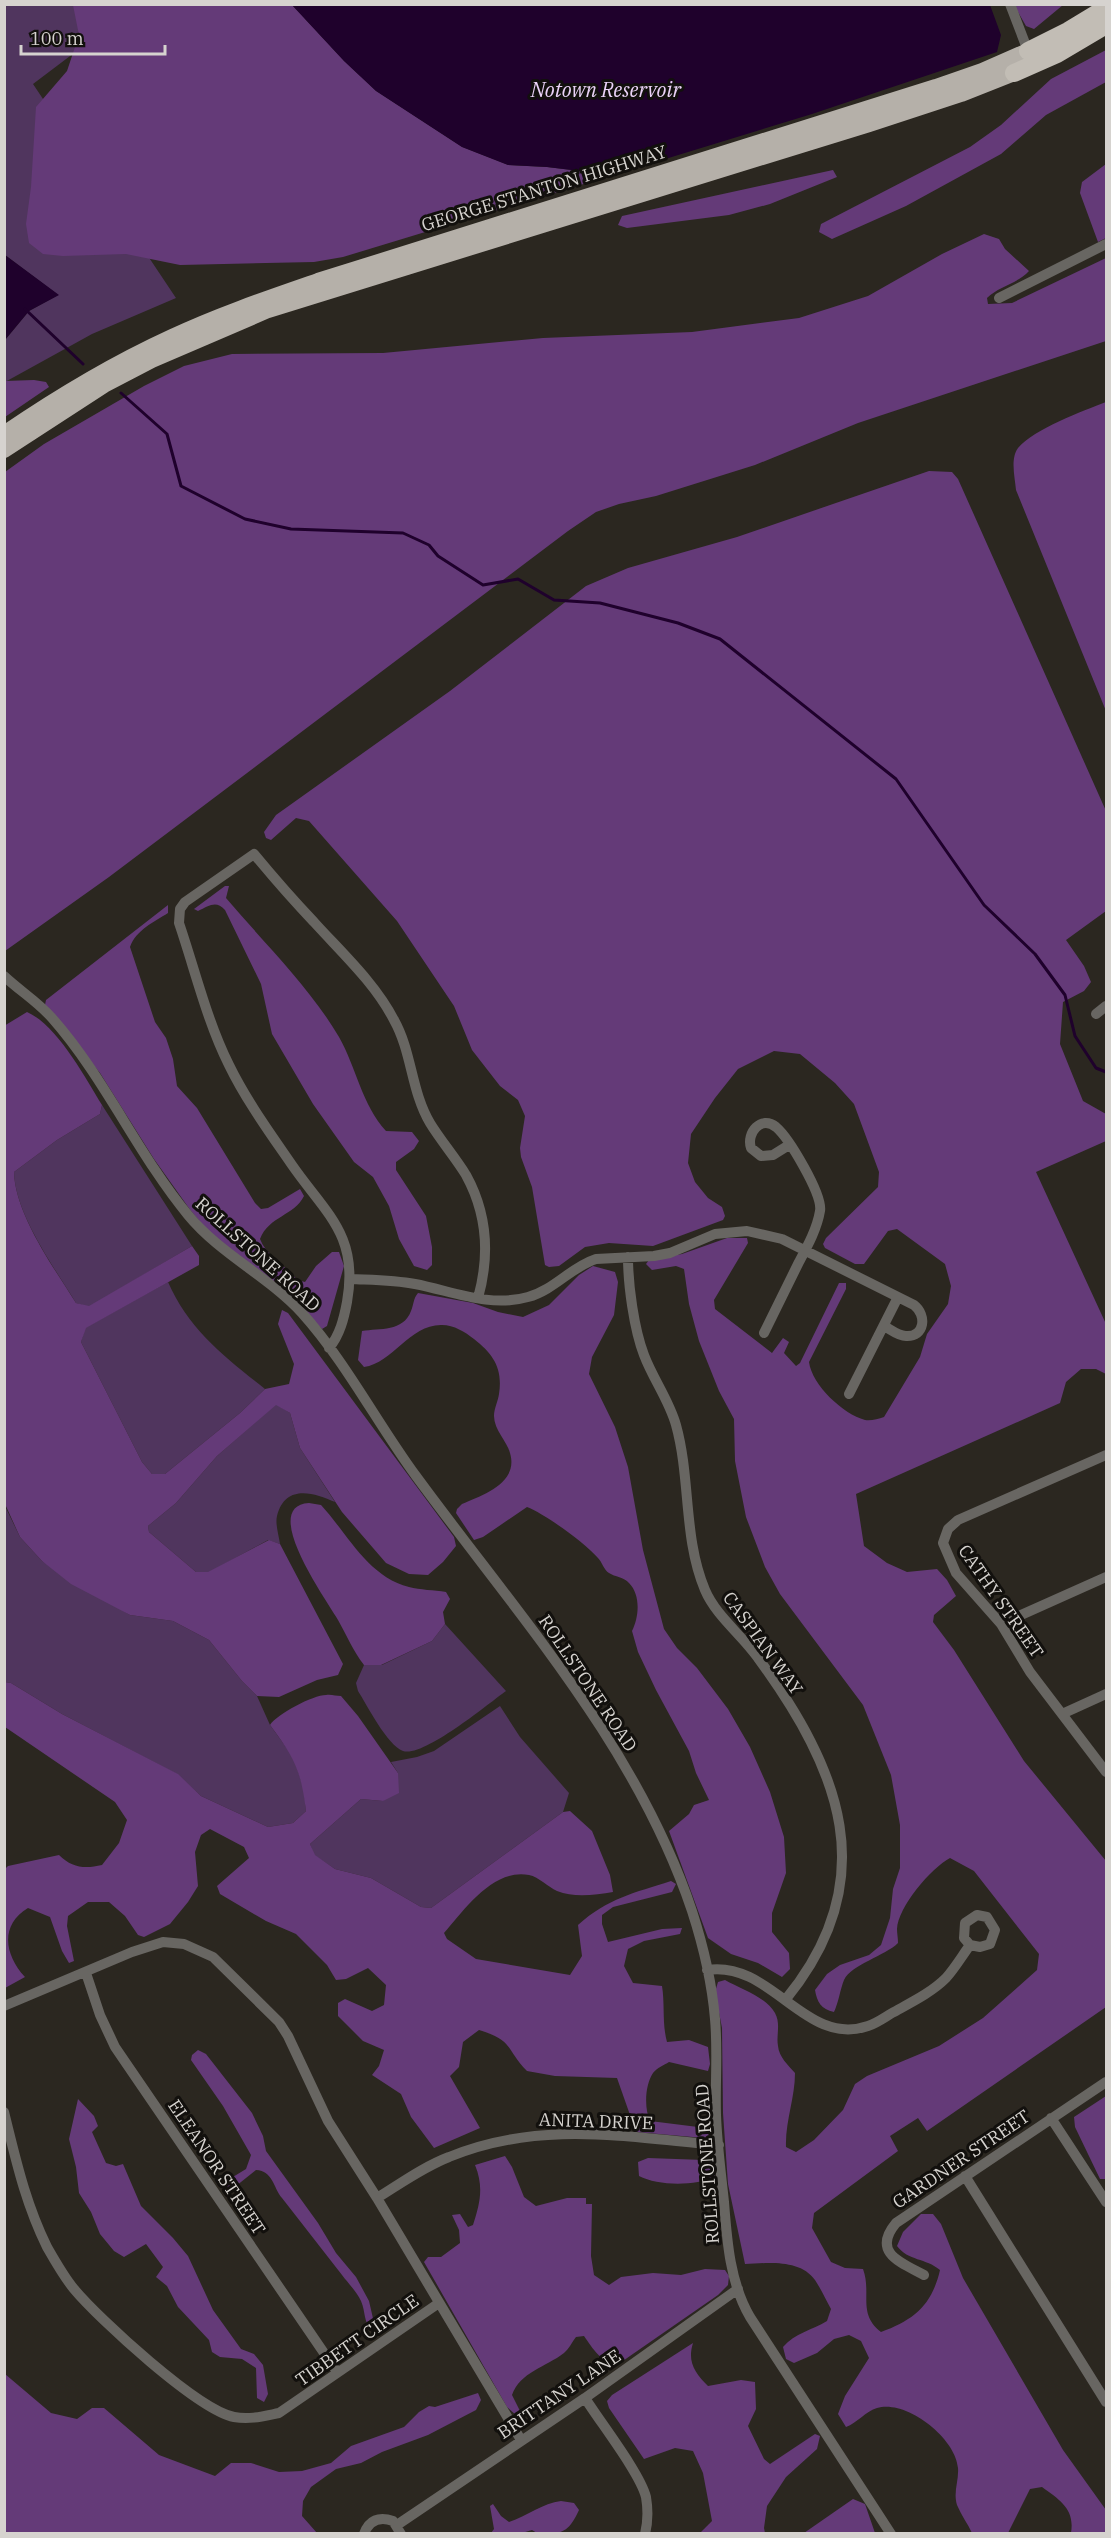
<svg xmlns="http://www.w3.org/2000/svg" width="1111" height="2538" viewBox="0 0 1111 2538" font-family="'IBM Plex Serif',serif">
	<rect width="100%" height="100%" fill="#2b2720"/>
	<!-- green -->
	<path fill="#50355e" d="M5,5H292L344,61L376,91L462,147L508,165L346,235L127,13L33,84L176,298L92,334L5,382V340L29,311L58,295L5,255Z
		M102,1105L192,1246L89,1307L76,1303C54,1267 15,1214 14,1172L57,1140L100,1114Z
		M168,1282C189,1330 225,1357 265,1389L240,1413L165,1474H152L142,1462L81,1342L85,1328Z
		M276,1404L290,1413L300,1448L335,1502C313,1492 285,1484 277,1516C275,1524 279,1536 280,1544L268,1540L208,1573L196,1572L149,1532L148,1526L176,1503L217,1456Z
		M4,1504L20,1537L42,1561L130,1615L173,1621L209,1640L242,1681L257,1696L270,1725L294,1758L304,1790L306,1811L293,1823L268,1827L201,1796L177,1774L62,1714L11,1683L5,1682Z
		M445,1624L506,1691C488,1704 423,1758 403,1751C387,1745 367,1705 358,1691L356,1683L364,1665H382L432,1641Z
		M500,1706L520,1737L569,1793L563,1812L431,1908L421,1907L371,1878L335,1869L314,1855L310,1844L361,1799L383,1801L398,1773L391,1762L417,1757L434,1751Z"/>
	<!-- forest -->
	<path fill="#643a78" d="M73,5H292L344,61L376,91L462,147L508,165L547,167L613,175L343,257L314,262L180,265L126,254L63,256L43,254L29,243L26,224L31,187L36,107L67,71L79,35Z
		M1014,5H1063L1034,29L1026,26Z
		M1106,50V82L1046,115L1001,154L906,206L832,239L819,232L821,224L970,147L1001,125L1051,79Z
		M1106,164V238L1098,242L1080,193L1082,182Z
		M833,170L837,177L770,204L729,215L627,228L618,225L622,216Z
		M984,234L999,239L1005,249L1029,271C1017,284 999,286 987,298L988,304L1012,303L1106,258V341L858,423L755,465L656,496L619,504L596,512L568,531L109,877L5,951V472L44,444L144,386L184,366L232,354L383,353L543,338L692,332L799,318L868,296L942,254Z
		M34,380L46,382L49,387L5,417V381Z
		M1106,402V711L1016,490C1015,478 1010,459 1018,448C1034,429 1083,411 1106,402Z
		M929,471L952,472L958,479L1106,811V911L1066,940L1084,966L1091,982L1084,991L1063,1002L1060,1044L1083,1101L1106,1114V1141L1036,1172L1106,1324V1374L1096,1369H1081L1066,1382L1060,1403L856,1494L864,1546L887,1563L907,1572L937,1569L947,1580L956,1596L934,1615L933,1622L954,1650L1024,1761L1106,1861V2007L927,2131L918,2118L890,2136L898,2151L814,2213L812,2228L831,2262L845,2268L863,2269C872,2293 857,2313 881,2332C914,2320 932,2305 940,2270C926,2258 908,2261 897,2246L903,2232L921,2214H933L941,2224L963,2278L1063,2450L1106,2510V2533H1071C1075,2509 1060,2500 1042,2487L1030,2489L1008,2533H972C968,2524 961,2515 957,2505C953,2492 959,2481 958,2468C956,2438 906,2399 877,2408C866,2411 857,2423 846,2427L838,2414L845,2396L869,2358L861,2341L849,2335L834,2339L817,2353L794,2363L786,2359L783,2347C795,2333 812,2330 827,2321L831,2309C826,2300 821,2289 815,2280C800,2259 768,2263 745,2264L728,2184L723,2113L722,2028L715,1992L718,1982L725,1980C741,1989 766,1997 775,2013C781,2024 776,2035 778,2046C779,2057 788,2065 795,2073C795,2098 785,2122 786,2147L796,2152L814,2140L843,2110L855,2084L867,2076L939,2046L983,2018L1037,1970L1039,1954L974,1871L950,1858C931,1868 898,1907 897,1929C897,1933 898,1938 898,1943C885,1956 852,1964 844,1980C840,1990 839,2001 834,2012C821,2009 817,2002 815,1990L827,1974L840,1965L869,1955L881,1945L890,1918L893,1889L900,1868V1825L891,1775L863,1705L780,1594L765,1567L746,1517L735,1461L734,1419L719,1391L699,1341L689,1304L684,1269L676,1266L652,1270L646,1264L649,1260L682,1254L727,1238H747L748,1243L714,1300L715,1309L772,1353L783,1338L789,1342L784,1353L796,1366L800,1363L839,1283H846V1289L809,1362C812,1385 843,1414 865,1420C871,1421 878,1419 884,1417L920,1357L927,1334L948,1304L951,1286L945,1264L897,1229L888,1231L864,1264H855L825,1248L823,1244L826,1238L878,1187L879,1172L854,1104L835,1083L800,1054L774,1051L738,1069L715,1098L691,1134L688,1163L695,1182L708,1198L722,1207L725,1216L723,1220L653,1246L609,1243L585,1247L559,1266L549,1267L545,1265L532,1187L521,1157L520,1148L525,1116L518,1100L500,1086L472,1050L454,1006L397,921L309,821L296,818L271,840L266,838L264,832L276,815L450,691L586,586L628,568L737,537Z
		M225,886H229L226,898C264,943 309,986 339,1037C356,1067 362,1105 386,1131L412,1132L419,1141L414,1149L396,1162V1170L426,1216L432,1247V1265L427,1270L414,1266L399,1239L389,1206L373,1177L354,1162L313,1104L272,1034L261,984L225,910C216,900 209,906 198,911L194,909Z
		M168,905V913C154,922 136,930 130,947L155,1022L166,1038L173,1059L177,1086L197,1108L255,1203L261,1209L268,1208L300,1189L304,1196C294,1216 269,1216 260,1239C267,1257 286,1265 297,1280L305,1282L316,1266L332,1252H339L344,1266L327,1326L322,1329L282,1287L213,1237L191,1211L154,1159L100,1073L45,1005L46,1000Z
		M27,1012C57,1025 85,1077 102,1105L100,1114L57,1140L14,1172C15,1214 54,1268 76,1303L89,1306L192,1246L199,1256V1265L86,1328L81,1342L142,1462L152,1474H165L240,1413L265,1389L289,1384L294,1364L278,1324L282,1310L288,1313L454,1537L456,1546L443,1562L428,1575L409,1574L386,1563L342,1512L300,1448L290,1413L276,1405L217,1456L176,1503L148,1526L149,1532L196,1572H208L269,1540L280,1544L343,1664L338,1675L317,1680L279,1697L257,1696L242,1681L209,1640L173,1621L130,1615L71,1584L42,1561L20,1537L5,1504L4,1026Z
		M593,1266L615,1272L618,1282L614,1315L592,1357L589,1374L615,1427L628,1467L643,1550L664,1629L677,1648L697,1668L728,1709L750,1747L770,1792L784,1837L786,1873L772,1913V1932L789,1953L790,1969L782,1977L758,1963L731,1954L708,1938L669,1831L689,1814L694,1805L709,1800L696,1773L689,1751L656,1690L638,1652L632,1631C639,1617 641,1595 629,1583C624,1577 615,1577 609,1573C604,1570 602,1562 598,1558C585,1543 545,1514 527,1507L483,1537L474,1540L456,1513L457,1509L462,1504C483,1495 519,1483 510,1453C507,1441 494,1430 494,1416C494,1409 498,1401 499,1394C503,1368 493,1354 474,1339C465,1332 454,1325 442,1325C410,1324 393,1363 364,1367L358,1360L362,1331C380,1328 403,1332 411,1311C414,1304 413,1299 418,1293L473,1303L498,1312L523,1317L549,1305L579,1275Z
		M309,1503L321,1505C347,1533 368,1577 409,1587C420,1590 434,1590 446,1592L450,1599L443,1612L445,1624L432,1641L381,1665H364C353,1651 347,1636 338,1620C328,1602 258,1506 309,1503Z
		M5,1682L11,1683L62,1714L178,1774L201,1796L268,1827L293,1823L306,1811C301,1770 294,1757 270,1725C277,1714 313,1695 326,1695C331,1694 336,1696 341,1696L358,1716L398,1773L399,1793L383,1801L361,1799L310,1844L315,1855L335,1869L371,1878L421,1907L431,1908L563,1812L570,1811L592,1831L610,1875L613,1892C595,1895 574,1898 557,1891C548,1887 539,1877 529,1875C493,1868 464,1910 444,1933L447,1939L476,1959L570,1975L582,1956L578,1925C608,1898 634,1893 671,1881L676,1884L672,1892L613,1907L602,1915V1924L608,1942L662,1929L682,1928L680,1934L644,1941L628,1949L624,1966L633,1983L662,1986C665,2004 662,2024 667,2042L689,2040L708,2047L710,2064L708,2071L669,2062C664,2065 657,2068 653,2073C645,2085 644,2108 650,2121L706,2128L710,2134L704,2138L636,2132L617,2078L555,2076L527,2071C505,2049 515,2041 479,2030L463,2042L459,2067L450,2076L480,2128L434,2148L411,2117L401,2094L372,2075L379,2066L384,2050L363,2041L338,2016V2003L345,1999L372,2011L384,2005L386,1985L368,1968L346,1979L336,1980L327,1965L296,1934L266,1921L220,1894L217,1886L249,1858L244,1847L210,1829L201,1835L195,1852L198,1886L188,1902L170,1924L144,1937L138,1935L125,1916L109,1902H88L68,1916L67,1926L74,1961L69,1963L62,1951L50,1917L28,1908C0,1925 4,1954 25,1977L5,1988L4,1870L8,1866L59,1855C72,1868 85,1869 102,1865L119,1843L127,1820L115,1802L5,1727Z
		M198,2050L206,2054L252,2113L263,2136L266,2151L318,2223L336,2253L356,2277L369,2301L375,2327L372,2331C363,2321 366,2313 361,2301C357,2292 348,2283 342,2275C322,2249 302,2224 282,2198C273,2187 273,2171 256,2170L236,2186L227,2189L223,2183L246,2169L251,2155L223,2106L191,2060L192,2055Z
		M1106,2096V2179H1100L1075,2127L1074,2117Z
		M78,2099L94,2116L98,2126L92,2132L106,2163L116,2166L123,2164L141,2206L173,2238L188,2256L213,2310L241,2349L254,2354L263,2365L268,2394L264,2402L257,2398L256,2368L242,2359L220,2357L212,2352L209,2340L178,2307L167,2286L156,2277L163,2267L146,2244L124,2257L114,2251L100,2234L91,2212L79,2193L76,2167L69,2139Z
		M505,2156L512,2167L524,2197L536,2206L567,2198H586V2204H592L591,2256L594,2275L609,2285L621,2277L653,2273L681,2275L705,2269L725,2270L729,2276L728,2285L718,2295L617,2365C601,2362 593,2349 584,2336L576,2337C572,2342 569,2349 564,2353C546,2367 520,2372 512,2395L521,2413L516,2415L507,2407L424,2262L428,2257H441L460,2243L459,2230L452,2215L460,2214L468,2227L473,2225C480,2203 484,2187 475,2165Z
		M648,2158L704,2160L713,2169L715,2177C695,2186 658,2186 639,2176L638,2162Z
		M693,2343C687,2362 695,2373 708,2386L741,2380L755,2382L756,2409L748,2426L764,2459L770,2464L815,2434L820,2436L817,2449L786,2477L767,2506L764,2528L765,2533H700L712,2521L703,2473L693,2451L675,2448L644,2459L609,2408L607,2401L612,2395Z
		M5,2374L51,2413L77,2419L92,2408H104L159,2455L215,2476L231,2463H251L279,2472L302,2471L331,2463L351,2446L404,2427L419,2412L429,2406L435,2407L478,2393L481,2400L476,2410L428,2435L382,2452L361,2463L336,2469L311,2487L303,2501L302,2516L317,2533H5Z
		M853,2499L865,2504L875,2533H804Z
		M561,2501L574,2503L579,2510C568,2534 561,2534 537,2533L532,2530L522,2533H491L494,2529L490,2506L493,2504L501,2516L509,2522C527,2516 543,2503 561,2501Z"/>
	<!-- water -->
	<path fill="#1f012c" d="M990,5L1001,35L997,52L812,114L613,175L547,167L508,165L462,147L376,91L344,61L292,5Z
		M5,255L59,295L29,311L5,340Z"/>
	<g fill="none" stroke-linecap="round" stroke-linejoin="round">
		<!-- stream -->
		<path stroke="#1f012c" stroke-width="3" d="M25,309L83,364
			M121,393L167,434L181,486L245,519L291,529L403,533L429,545L438,556L483,585L518,579L554,600L600,603L678,623L720,639L896,779L984,905L1035,954L1065,995L1075,1036L1096,1068L1106,1072"/>
		<!-- minor -->
		<path stroke="#686662" stroke-width="10" d="M1010,4L1028,51
			M999,298L1106,244
			M4,976C20,991 38,1002 52,1018C105,1078 137,1153 188,1215C220,1254 268,1276 302,1313C346,1362 377,1423 416,1476C517,1614 637,1746 692,1911C703,1945 712,1983 715,2019C718,2051 715,2083 716,2115C717,2144 721,2173 724,2202C727,2241 730,2283 750,2317L891,2534
			M1096,1014L1106,1006
			M628,1257C628,1285 634,1329 644,1355C653,1379 669,1400 676,1425C691,1479 683,1538 705,1590C716,1616 742,1635 758,1658C840,1770 884,1879 786,1999
			M351,1279C372,1280 394,1280 415,1284C452,1291 490,1308 528,1297C554,1290 571,1267 596,1259L654,1256L670,1253L715,1234L747,1231L782,1239L914,1305C927,1315 925,1337 906,1336C898,1336 890,1329 884,1326
			M764,1333C776,1309 787,1286 799,1262C807,1247 817,1229 820,1211C823,1195 789,1138 776,1127C761,1115 746,1133 751,1148L761,1156L773,1155L789,1145
			M329,1348C340,1335 344,1318 347,1302C359,1235 326,1214 292,1165C270,1133 246,1100 229,1065C207,1021 195,970 179,923L180,909L185,902L254,854C273,877 293,900 314,922C342,953 375,983 394,1020C412,1052 411,1091 430,1123C441,1141 455,1157 466,1175C488,1215 490,1255 478,1298
			M849,1394L898,1297
			M1106,1455L958,1520L948,1529L943,1543L956,1573L1001,1624L1030,1672L1106,1772
			M1001,1624L1106,1577
			M1062,1714L1106,1694
			M707,1970C772,1960 805,2048 868,2026C877,2023 885,2017 892,2013C910,2003 931,1993 946,1978C955,1968 962,1956 970,1945L980,1947L990,1944L995,1930L987,1917L977,1915L965,1923L964,1938L970,1945
			M86,1973L100,2015L115,2047L337,2372
			M4,2006L132,1952L163,1942L184,1944L213,1957L279,2022L288,2036L328,2121L377,2198L521,2440
			M4,2112C16,2160 25,2202 47,2247C55,2261 64,2277 74,2289C99,2319 198,2410 234,2417C250,2420 264,2416 279,2413L439,2303
			M1051,2118L1106,2202
			M965,2176L1106,2402
			M377,2198C400,2184 423,2167 449,2157C539,2120 625,2137 719,2145
			M924,2275C902,2263 871,2253 896,2223L1106,2082
			M585,2398C600,2422 640,2473 646,2497C648,2509 648,2522 645,2534
			M397,2525L585,2398L738,2289
			M364,2534C369,2520 379,2516 393,2521L401,2534"/>
		<!-- trunk -->
		<path stroke="#b5b0a9" stroke-width="16" d="M4,434C58,397 113,364 172,337C219,315 269,298 318,281L936,87L982,71L1028,51
			M4,450L104,385L152,360L268,310L869,124L961,94L1014,73"/>
		<!-- motorway -->
		<path stroke="#c2bdb5" stroke-width="18" d="M1028,51L1068,31L1106,8
			M1014,73L1057,54L1106,25"/>
	</g>
	<g text-anchor="middle" dominant-baseline="central" stroke-width="6" stroke-linejoin="round" paint-order="stroke">
		<!-- street labels -->
		<g font-size="18" fill="#d6d3cf" stroke="#12100d">
			<text transform="translate(544 188) rotate(-17)">GEORGE STANTON HIGHWAY</text>
			<text transform="translate(258 1254) rotate(42)">ROLLSTONE ROAD</text>
			<text transform="translate(1001 1601) rotate(55)">CATHY STREET</text>
			<text transform="translate(763 1643) rotate(54)">CASPIAN WAY</text>
			<text transform="translate(588 1683) rotate(56)">ROLLSTONE ROAD</text>
			<text transform="translate(596 2121) rotate(2)">ANITA DRIVE</text>
			<text transform="translate(961 2159) rotate(-34)">GARDNER STREET</text>
			<text transform="translate(707 2164) rotate(-94)">ROLLSTONE ROAD</text>
			<text transform="translate(217 2167) rotate(56)">ELEANOR STREET</text>
			<text transform="translate(357 2340) rotate(-35)">TIBBETT CIRCLE</text>
			<text transform="translate(559 2394) rotate(-34)">BRITTANY LANE</text>
		</g>
		<!-- water labels -->
		<g font-size="20" font-style="italic" fill="#ebd3f8" stroke="#12100d">
			<text x="606" y="89">Notown Reservoir</text>
		</g>
	</g>
	<!-- border -->
	<rect width="1111" height="2538" fill="none" stroke="#d6d3cf" stroke-width="12"/>
	<!-- scale -->
	<path d="M21 45v9h144v-9" fill="none" stroke="#d6d3cf" stroke-width="3"/>
	<text x="30" y="45" font-size="18" fill="#d6d3cf" stroke="#12100d" stroke-width="4.5" paint-order="stroke">100 m</text>
</svg>
